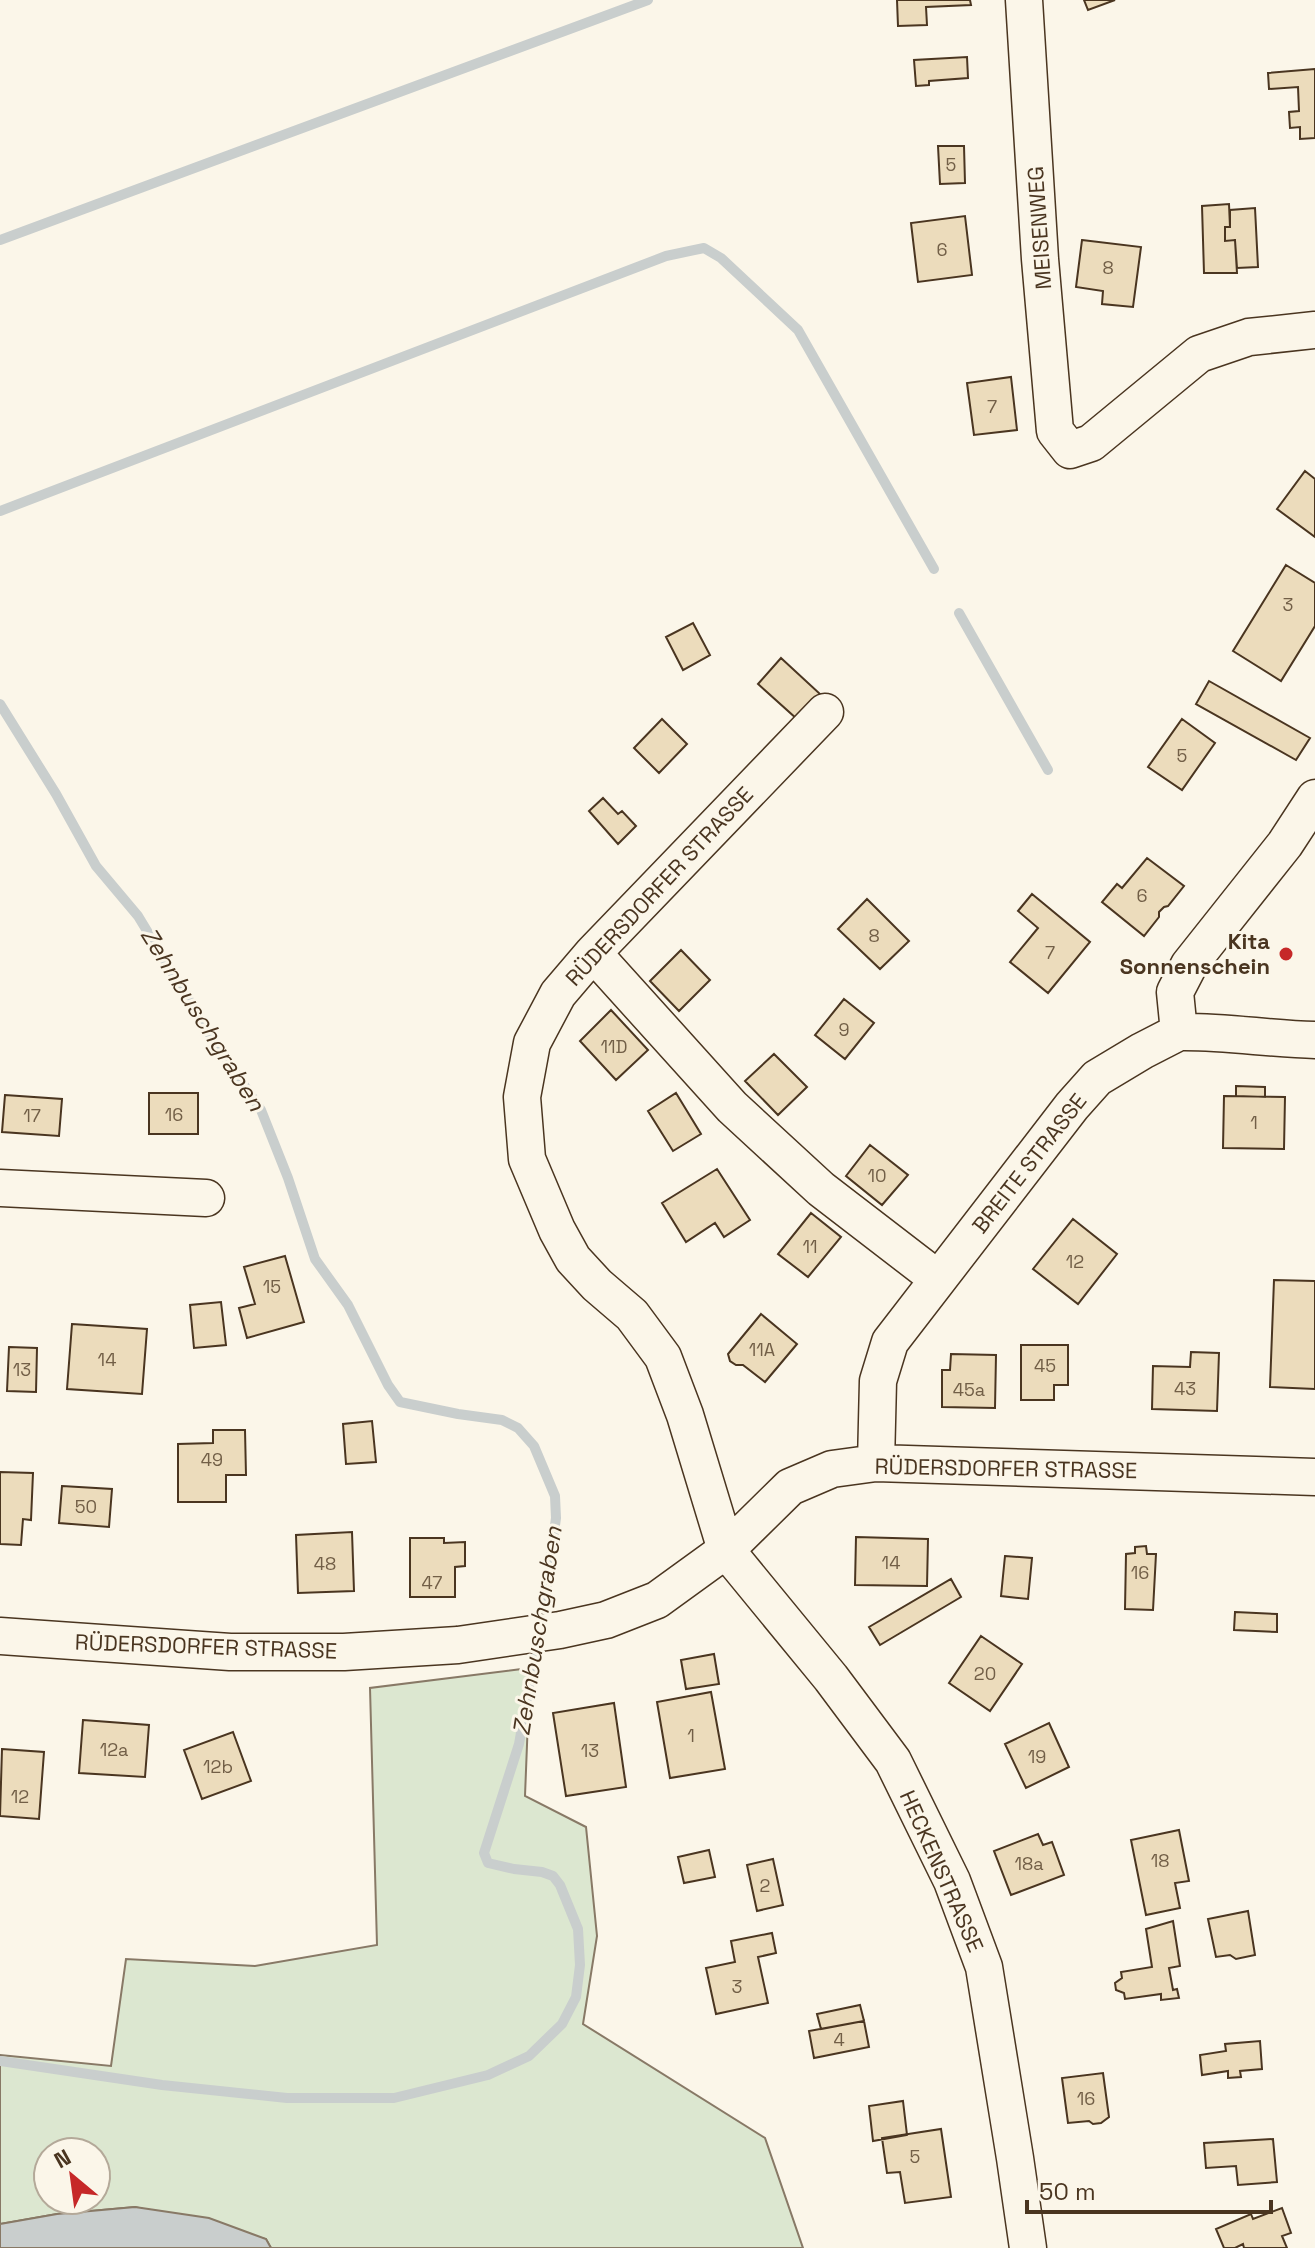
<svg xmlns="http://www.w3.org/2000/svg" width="1315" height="2248" viewBox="0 0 1315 2248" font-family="'Space Grotesk',sans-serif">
	<rect width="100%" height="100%" fill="#fbf6e9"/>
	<!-- green -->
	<path fill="#dce7d0" stroke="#887966" stroke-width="2" fill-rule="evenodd" d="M530,1668L525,1796L586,1827L597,1936L583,2024L765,2138L803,2248H271L266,2239L135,2207L57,2214L0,2224V2055L111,2066L126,1959L255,1966L377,1945L370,1688ZM48,2152H96V2200H48Z"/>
	<!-- water -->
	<path fill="#c9cecd" stroke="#887966" stroke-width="2" d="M135,2207L209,2218L266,2239L271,2248H0V2224L57,2214Z"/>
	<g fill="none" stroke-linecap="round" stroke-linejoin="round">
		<!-- stream -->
		<path stroke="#c9cecd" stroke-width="10" d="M0,240L648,0
			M0,511L666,256L704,248L721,258L798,330L934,569
			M959,613L1048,770
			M0,704L56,794L96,866L138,916L215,1043L261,1110L288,1178L315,1259L348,1305L388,1385L400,1402L458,1414L502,1420L518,1428L534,1446L555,1496L556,1518L547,1584L519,1744L484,1853L488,1863L514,1869L542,1872L553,1876L560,1885L578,1929L580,1965L576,1997L562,2024L529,2056L488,2075L394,2098H287L162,2085L0,2061"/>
	</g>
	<!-- building -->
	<path fill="#ecdcbc" stroke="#4a3520" stroke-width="2" d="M897,0H970L971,5L926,7L927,25L898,26Z
		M1084,0H1115L1088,10Z
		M967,57L968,78L929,81V85L916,86L914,60Z
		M1315,69V138L1300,139V127L1290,128L1289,112L1299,111L1298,87L1269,89L1268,73Z
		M938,146H964L965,183L940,184Z
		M1229,204L1230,227H1225V241L1235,240L1237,273H1204L1202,206Z
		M1255,208L1258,267L1237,268L1235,240L1225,241V227H1230V210Z
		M965,216L972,275L918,282L911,223Z
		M1082,240L1141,247L1133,307L1102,304L1103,291L1076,287Z
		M1011,377L1017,430L974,435L967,383Z
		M1305,471L1315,479V537L1277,509Z
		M1286,565L1315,583V626L1281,681L1233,651Z
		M693,623L710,655L683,670L666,637Z
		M781,658L820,694L797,719L758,684Z
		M1209,681L1310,738L1296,760L1196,704Z
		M662,719L687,744L659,773L634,748Z
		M1182,719L1215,743L1182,790L1148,767Z
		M603,798L618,814L622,811L636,826L618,844L589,811Z
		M1147,858L1184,886L1168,906L1164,907L1159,912V917L1144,936L1102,902L1117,884L1122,888Z
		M1032,894L1090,942L1048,993L1010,962L1038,928L1018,911Z
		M867,899L909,941L880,969L838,929Z
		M681,950L710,980L679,1011L650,981Z
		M844,999L874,1023L845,1059L815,1035Z
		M611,1010L648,1050L616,1080L580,1041Z
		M774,1054L807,1087L778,1115L745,1081Z
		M1236,1086L1265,1087V1097L1236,1096Z
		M149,1093H198V1134H149Z
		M676,1093L701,1134L673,1151L648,1111Z
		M5,1095L62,1099L59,1136L2,1132Z
		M1224,1096L1285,1097L1284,1149L1223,1148Z
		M870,1145L908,1175L882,1205L846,1176Z
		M717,1169L750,1220L724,1237L715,1223L686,1242L662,1203Z
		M811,1213L841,1237L808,1277L778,1254Z
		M1073,1219L1117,1254L1078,1304L1033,1269Z
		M285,1256L304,1322L247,1338L239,1308L255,1304L244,1267Z
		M1274,1280L1315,1281V1389L1270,1387Z
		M221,1302L226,1345L194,1348L190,1305Z
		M761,1314L797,1344L765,1382L743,1365H736L730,1361L728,1354Z
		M72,1324L147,1329L142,1394L67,1389Z
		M1021,1345H1068V1385H1054V1400H1021Z
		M9,1347L37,1348L36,1392L7,1391Z
		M1191,1352L1219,1353L1217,1411L1152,1409L1153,1366L1190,1367Z
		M951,1354L996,1355L995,1408L942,1407V1370H950Z
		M372,1421L376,1462L346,1464L343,1424Z
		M213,1430H245L246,1475H226V1502H178V1444L213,1443Z
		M0,1472L33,1473L31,1520L23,1519L21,1545L0,1544Z
		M62,1486L112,1489L109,1527L59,1523Z
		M352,1532L354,1591L298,1593L296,1535Z
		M856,1537L928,1539L927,1586L855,1585Z
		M410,1538H444V1543L465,1542V1566L455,1567V1597H410Z
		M1146,1546L1147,1554H1156L1153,1610L1125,1609L1126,1554L1135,1553V1547Z
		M1005,1556L1032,1558L1028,1599L1001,1596Z
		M951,1579L961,1597L880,1645L869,1627Z
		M1235,1612L1277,1614V1632L1234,1630Z
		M981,1636L1022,1664L990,1711L949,1683Z
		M714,1654L719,1684L686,1689L681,1660Z
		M711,1692L725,1769L670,1778L657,1702Z
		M614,1703L626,1787L566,1796L553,1713Z
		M83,1720L149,1725L145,1777L79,1773Z
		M1049,1723L1069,1767L1026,1788L1005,1744Z
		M233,1732L251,1781L202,1799L184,1750Z
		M2,1749L44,1752L39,1819L0,1816Z
		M1179,1830L1189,1881L1175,1883L1180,1908L1146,1915L1131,1840Z
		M1038,1834L1043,1845L1052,1842L1064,1875L1011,1895L994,1851Z
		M709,1850L715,1877L684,1883L678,1857Z
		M773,1859L783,1905L757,1911L747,1865Z
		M1248,1911L1255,1955L1236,1959L1230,1955L1216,1957L1208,1919Z
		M1173,1921L1180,1966L1169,1968L1173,1990L1177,1989L1179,1998L1161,2000V1994L1125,1999L1124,1993L1116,1990L1115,1983L1122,1978L1121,1972L1152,1967L1146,1929Z
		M772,1933L776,1953L758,1957L768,2003L716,2014L706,1968L735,1962L731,1941Z
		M860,2005L864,2021L821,2029L817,2014Z
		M864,2021L869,2047L814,2058L809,2031Z
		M1260,2041L1262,2069L1240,2071L1241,2077L1228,2078V2071L1202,2075L1200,2055L1226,2051L1225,2044Z
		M1103,2073L1109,2117L1101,2123L1093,2124L1089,2121L1068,2123L1062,2078Z
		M903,2101L907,2135L873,2141L869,2106Z
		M941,2129L951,2197L905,2203L900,2172L887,2173L882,2138Z
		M1273,2139L1277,2182L1238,2185L1236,2166L1206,2168L1204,2143Z
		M1282,2208L1291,2233L1282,2236L1287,2248H1244L1243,2244L1235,2248H1224L1216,2229L1251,2214L1253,2219Z"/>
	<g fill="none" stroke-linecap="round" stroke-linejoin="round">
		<defs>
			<path id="minor" d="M1024,0L1040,259L1055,431L1070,450L1091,443L1199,354L1249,337L1315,330
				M825,712L593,953L558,994L532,1043L522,1097L527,1159L557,1230L573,1259L597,1285L632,1315L663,1357L685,1415L726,1550L831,1678L893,1761L952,1881L984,1967L1015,2158L1028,2248
				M593,953L732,1107L821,1189L938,1279
				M1179,1032C1224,1031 1269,1039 1315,1040
				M0,1188L206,1198
				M876,1463L878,1381L890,1342L1072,1106L1097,1078L1142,1051L1179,1032L1175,992L1189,965L1285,844L1315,798
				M0,1636L230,1652H344L458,1645L560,1630L606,1620L657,1600L726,1550L790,1487L832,1469L876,1463L1315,1477"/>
		</defs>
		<!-- minor casing -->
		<use href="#minor" stroke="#4a3520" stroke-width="39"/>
		<!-- minor -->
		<use href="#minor" stroke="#fbf6e9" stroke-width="36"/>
	</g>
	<!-- markers -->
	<circle fill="#c62828" stroke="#fbf6e9" stroke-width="3" cx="1286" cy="954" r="8"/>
	<g text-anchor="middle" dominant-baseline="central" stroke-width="6" stroke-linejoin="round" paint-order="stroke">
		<!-- number labels -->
		<g font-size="18" fill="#725f47">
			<text x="951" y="164">5</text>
			<text x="942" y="249">6</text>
			<text x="1108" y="267">8</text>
			<text x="992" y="406">7</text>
			<text x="1288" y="604">3</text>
			<text x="1182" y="755">5</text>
			<text x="1142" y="895">6</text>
			<text x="874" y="935">8</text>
			<text x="1050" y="952">7</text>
			<text x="844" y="1029">9</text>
			<text x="614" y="1046">11D</text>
			<text x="174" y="1114">16</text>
			<text x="32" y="1115">17</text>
			<text x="1254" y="1122">1</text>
			<text x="877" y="1175">10</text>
			<text x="810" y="1246">11</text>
			<text x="1075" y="1261">12</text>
			<text x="272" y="1286">15</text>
			<text x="762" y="1349">11A</text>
			<text x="107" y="1359">14</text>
			<text x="1045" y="1365">45</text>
			<text x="22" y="1369">13</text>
			<text x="1185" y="1388">43</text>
			<text x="969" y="1389">45a</text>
			<text x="212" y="1459">49</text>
			<text x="86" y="1506">50</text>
			<text x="891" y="1562">14</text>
			<text x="325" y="1563">48</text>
			<text x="1140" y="1572">16</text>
			<text x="432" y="1582">47</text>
			<text x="985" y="1673">20</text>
			<text x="691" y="1735">1</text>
			<text x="114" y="1749">12a</text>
			<text x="590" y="1750">13</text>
			<text x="1037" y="1756">19</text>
			<text x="218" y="1766">12b</text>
			<text x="20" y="1796">12</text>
			<text x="1160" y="1860">18</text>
			<text x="1029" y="1863">18a</text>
			<text x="765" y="1885">2</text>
			<text x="737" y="1986">3</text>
			<text x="839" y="2039">4</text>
			<text x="1086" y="2098">16</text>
			<text x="915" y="2156">5</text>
		</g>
		<!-- street labels -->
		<g font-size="22" fill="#4a3520" stroke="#fbf6e9">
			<text transform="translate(1039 228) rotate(-94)">MEISENWEG</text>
			<text transform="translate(659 886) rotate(-47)">RÜDERSDORFER STRASSE</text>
			<text transform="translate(1029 1163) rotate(-52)">BREITE STRASSE</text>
			<text transform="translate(1006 1468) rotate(1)">RÜDERSDORFER STRASSE</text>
			<text transform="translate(206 1646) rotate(2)">RÜDERSDORFER STRASSE</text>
			<text transform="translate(942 1871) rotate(66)">HECKENSTRASSE</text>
		</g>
		<!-- poi labels -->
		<g font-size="22" font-weight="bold" fill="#4a3520" stroke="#fbf6e9" text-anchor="end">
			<text x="1270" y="941">Kita<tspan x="1270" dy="25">Sonnenschein</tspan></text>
		</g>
		<!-- water labels -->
		<g font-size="24" font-style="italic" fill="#4a3520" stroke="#fbf6e9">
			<text transform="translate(203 1019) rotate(58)">Zehnbuschgraben</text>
			<text transform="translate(537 1631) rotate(-81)">Zehnbuschgraben</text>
		</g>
	</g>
	<!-- north arrow -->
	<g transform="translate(72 2176) rotate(331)"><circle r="38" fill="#fbf6e9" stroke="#b4a999" stroke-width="2"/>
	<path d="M0-6L14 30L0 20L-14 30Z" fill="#c62828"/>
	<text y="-12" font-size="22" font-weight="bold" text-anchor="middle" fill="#4a3520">N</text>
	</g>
	<!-- scale -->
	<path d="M1027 2200v12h244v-12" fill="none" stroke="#4a3520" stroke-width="4"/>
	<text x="1039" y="2200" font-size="24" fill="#4a3520" stroke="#fbf6e9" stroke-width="6" paint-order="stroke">50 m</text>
</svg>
